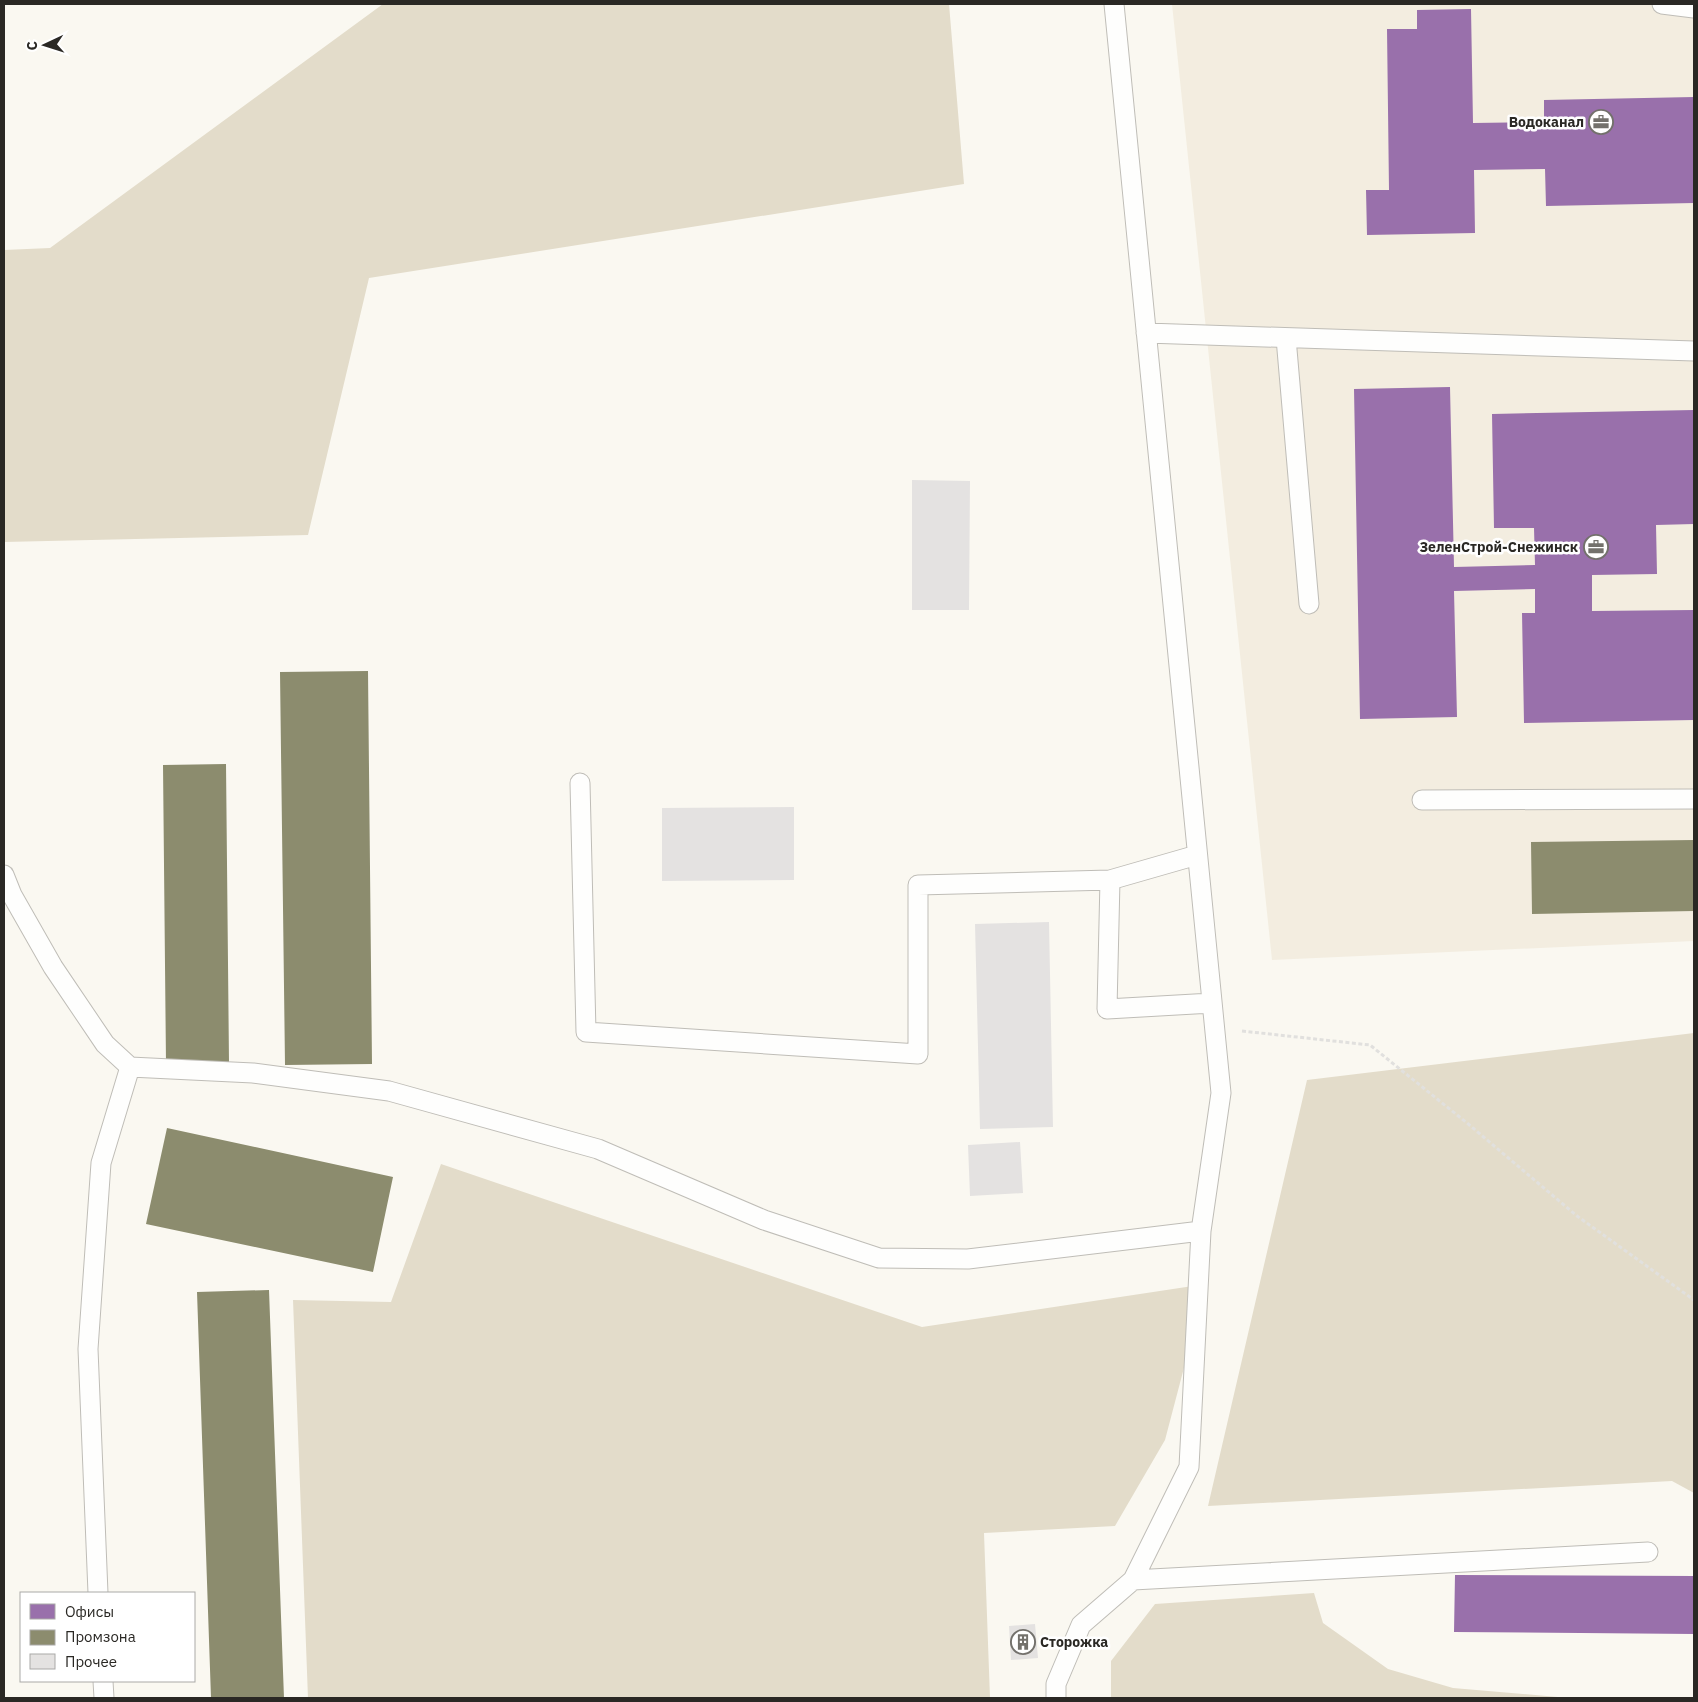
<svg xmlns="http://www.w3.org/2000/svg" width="1698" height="1702" viewBox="0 0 1698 1702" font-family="'IBM Plex Sans',sans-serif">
	<rect width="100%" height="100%" fill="#faf8f1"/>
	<!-- built -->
	<path fill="#f3ede0" d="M1172,4H1694V941L1272,960Z"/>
	<!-- green -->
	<path fill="#e3dcca" d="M383,4H949L964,184L369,278L308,535L4,542V250L50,248Z
		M1694,1033V1493L1672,1481L1208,1506L1307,1080Z
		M441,1164L922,1327L1206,1284L1165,1440L1115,1526L984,1533L990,1698H308L293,1300L391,1302Z
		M1314,1593L1323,1623L1388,1669L1453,1688L1569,1698H1111V1661L1155,1604Z"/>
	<!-- offices -->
	<path fill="#9970ab" d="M1471,9L1473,123L1544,122V100L1694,97V203L1546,206L1545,169L1474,170L1475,233L1367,235L1366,190H1389L1387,29H1417V10Z
		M1450,387L1454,567L1535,565L1534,528H1494L1492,414L1694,410V524L1656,525L1657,574L1592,575V611L1694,610V720L1524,723L1522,613H1535V589L1454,591L1457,717L1360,719L1354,389Z
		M1455,1575L1694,1576V1634L1454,1632Z"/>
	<!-- industry -->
	<path fill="#8c8c6e" d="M368,671L372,1064L285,1065L280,672Z
		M226,764L229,1063L166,1064L163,765Z
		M1694,840V911L1532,914L1531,842Z
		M167,1128L393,1177L373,1272L146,1224Z
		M269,1290L284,1698H211L197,1292Z"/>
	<!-- building -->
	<path fill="#e4e2e1" d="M912,480L970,481L969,610H912Z
		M794,807V880L662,881V808Z
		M1049,922L1053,1127L980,1129L975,924Z
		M1020,1142L1023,1193L970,1196L968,1145Z
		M1035,1624L1038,1658L1011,1660L1009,1626Z"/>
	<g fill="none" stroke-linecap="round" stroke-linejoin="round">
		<defs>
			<path id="service" d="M1662,4L1694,8
				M1146,333L1694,351
				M1286,338L1309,604
				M580,783L586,1032L918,1054V885L1110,880
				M1422,800L1694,799
				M1197,855L1110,880L1107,1009L1212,1003
				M4,875L12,895L53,967L105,1044L130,1067L253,1073L389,1091L598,1149L764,1220L879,1258L968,1259L1201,1231
				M1133,1580L1648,1552
				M98,1593L88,1349L101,1163L130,1067
				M103,1681L104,1698
				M1056,1698V1684L1081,1625L1133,1580L1189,1467L1201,1231L1221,1093L1114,4"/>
		</defs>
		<!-- service casing -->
		<use href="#service" stroke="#bfbdb7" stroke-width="21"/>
		<!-- path -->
		<path stroke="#e1e0de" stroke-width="3" stroke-dasharray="4 2.5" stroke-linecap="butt" d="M1242,1031L1370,1045L1467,1123L1577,1216L1694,1300"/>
		<!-- service -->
		<use href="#service" stroke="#fefefd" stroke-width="19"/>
	</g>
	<!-- icons -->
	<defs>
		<symbol id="office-ring" viewBox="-11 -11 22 22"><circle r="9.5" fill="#fff" stroke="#73716c" stroke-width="1.5"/><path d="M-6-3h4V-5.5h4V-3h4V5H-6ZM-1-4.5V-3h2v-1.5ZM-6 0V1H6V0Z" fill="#73716c"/></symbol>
		<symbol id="building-ring" viewBox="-11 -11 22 22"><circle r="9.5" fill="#fff" stroke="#73716c" stroke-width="1.5"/><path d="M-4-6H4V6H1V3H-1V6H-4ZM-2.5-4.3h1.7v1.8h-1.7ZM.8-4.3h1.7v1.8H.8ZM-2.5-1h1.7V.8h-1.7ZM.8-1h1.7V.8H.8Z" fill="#73716c"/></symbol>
	</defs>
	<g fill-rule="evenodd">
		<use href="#office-ring" x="1587" y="108" width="28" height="28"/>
		<use href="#office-ring" x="1582" y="533" width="28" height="28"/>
		<use href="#building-ring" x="1009" y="1628" width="28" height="28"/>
	</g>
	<g text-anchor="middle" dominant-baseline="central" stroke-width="5" stroke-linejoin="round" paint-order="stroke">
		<!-- poi labels -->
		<g font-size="14" font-weight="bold" fill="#2a2824" stroke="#fff" text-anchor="end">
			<text x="1584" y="122">Водоканал</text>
			<text x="1578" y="547">ЗеленСтрой-Снежинск</text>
			<text x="1040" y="1642" text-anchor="start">Сторожка</text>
		</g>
	</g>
	<!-- border -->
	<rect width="1698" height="1702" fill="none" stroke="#2a2824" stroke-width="10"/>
	<!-- legend -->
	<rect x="20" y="1592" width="175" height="90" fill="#ffffff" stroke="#aaa9a7"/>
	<rect x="30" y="1604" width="25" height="15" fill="#9970ab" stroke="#aaa9a7"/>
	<text x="65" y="1617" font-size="15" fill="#2a2824">Офисы</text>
	<rect x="30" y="1630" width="25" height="15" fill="#8c8c6e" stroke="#aaa9a7"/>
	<text x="65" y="1642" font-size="15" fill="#2a2824">Промзона</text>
	<rect x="30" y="1654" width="25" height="15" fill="#e4e2e1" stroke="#aaa9a7"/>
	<text x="65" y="1667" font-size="15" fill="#2a2824">Прочее</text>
	<!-- north arrow -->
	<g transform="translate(45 45) rotate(266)" stroke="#ffffff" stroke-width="4" paint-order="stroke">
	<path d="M0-4L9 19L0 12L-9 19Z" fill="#2a2824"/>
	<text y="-8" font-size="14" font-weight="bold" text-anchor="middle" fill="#2a2824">С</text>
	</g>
</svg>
